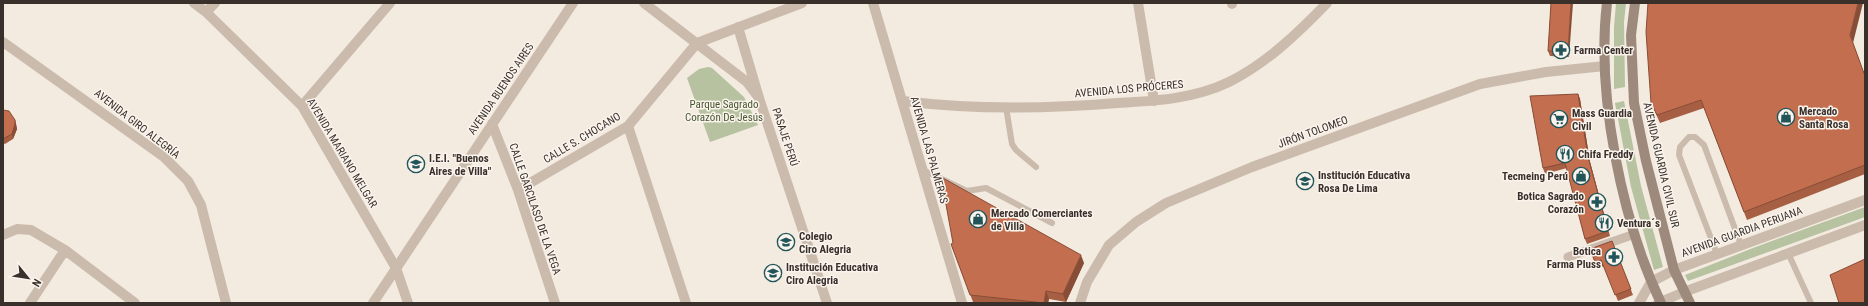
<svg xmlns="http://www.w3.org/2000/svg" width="1868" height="306" viewBox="0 0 1868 306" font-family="'Roboto Condensed',sans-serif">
	<rect width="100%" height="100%" fill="#f3eae0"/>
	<!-- green -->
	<path fill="#b6c2a0" d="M1616,3H1626L1624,22L1625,87L1614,89V27Z
		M708,67L712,68L744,97L758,125L710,142L687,78L699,69Z
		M1624,101L1641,186L1663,267L1654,270L1631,187L1615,103Z
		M1865,207V217L1688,281L1685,275L1753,248Z"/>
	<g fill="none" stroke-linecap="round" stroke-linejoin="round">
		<!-- service -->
		<path stroke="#cbbbac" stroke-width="6" d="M1006,107L1012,144L1016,150L1036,167
			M923,170L967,191L986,188L1052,223
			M1788,253L1811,303
			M1717,254L1679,155L1680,147L1689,137H1695L1704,145L1741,245"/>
		<!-- pedestrian -->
		<path stroke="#cbbbac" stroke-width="9" d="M1568,257L1635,234"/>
		<!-- minor -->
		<path stroke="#cbbbac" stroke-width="10" d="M194,3L206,12L302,106L396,268L408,303
			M873,3L962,303
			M1138,3L1154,101
			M1232,4V3
			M206,12L215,3
			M738,27L759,98
			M3,42L164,157L188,181L201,205L226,303
			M903,101C974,110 1045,109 1117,103C1155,101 1194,99 1229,82C1267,63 1298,33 1327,3
			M302,106L390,3
			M492,124L518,190L555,303
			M628,126L686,303
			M518,190L628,126L697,43L802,3
			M3,235L17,229L31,230L65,250L135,303
			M30,303L65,250"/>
		<!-- tertiary -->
		<path stroke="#cbbbac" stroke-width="10" d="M644,3L747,82L759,98L827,303
			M373,303L573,3
			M1080,303L1087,282L1109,245L1136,222L1166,203L1252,167L1480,84L1546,72L1605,66
			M1639,303L1651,282L1674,270L1865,200
			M1658,303L1684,292L1865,225"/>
		<!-- secondary -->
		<path stroke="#9e8a7d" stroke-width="10" d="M1607,3C1596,94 1622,221 1661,303
			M1635,3L1631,35L1634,103L1646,161L1674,270L1690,303"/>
	</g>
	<!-- wall -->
	<path fill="#a75f44" d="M1551,3L1569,57L1550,56L1548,51Z
		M1853,43L1865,76V174L1747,220L1704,108L1660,123L1651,103Z
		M1578,94L1580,99L1590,162L1610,236L1587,244L1585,239L1567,168L1545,174L1543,168Z
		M3,110L15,120L16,124L17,129L13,139L5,144L3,143Z
		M1612,241L1633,295L1618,301L1604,266L1597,269L1590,249Z
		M951,244L1084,263L1066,302L1049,299L1048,303H978L973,302Z"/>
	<!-- shaded-wall -->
	<path fill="#884d37" d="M1571,3H1573L1569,57L1568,52Z
		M1858,3H1863L1853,43L1850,35Z
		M1578,94L1580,99L1590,162L1610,236L1588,157Z
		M15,120L16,124L17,129L13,139L12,134Z
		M1081,255L1084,263L1066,302L1063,294Z
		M1046,291L1049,299L1048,303H1044Z"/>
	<!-- building -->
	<path fill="#c26e4f" stroke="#884d37" d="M1551,3H1571L1568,52L1548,51Z
		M1648,3H1858L1850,35L1865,76V165L1744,212L1701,100L1657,115L1651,103L1646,32Z
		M1578,94L1588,157L1608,231L1585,239L1565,163L1543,168L1530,96Z
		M3,110L9,111L15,120V124L12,134L3,139Z
		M941,177L1081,255L1063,294L1046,291L1044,303L970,295L951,244L953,243Z
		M1612,241L1631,289L1615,295L1601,260L1595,262L1590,249Z
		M1865,259V303H1839L1830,275Z"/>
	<!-- icons -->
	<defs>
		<symbol id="pharmacy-ring" viewBox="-11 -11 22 22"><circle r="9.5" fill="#faf4ed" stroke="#21555a" stroke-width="1.5"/><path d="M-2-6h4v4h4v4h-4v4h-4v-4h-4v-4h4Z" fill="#21555a"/></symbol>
		<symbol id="shop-ring" viewBox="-11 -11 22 22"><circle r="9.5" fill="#faf4ed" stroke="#21555a" stroke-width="1.5"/><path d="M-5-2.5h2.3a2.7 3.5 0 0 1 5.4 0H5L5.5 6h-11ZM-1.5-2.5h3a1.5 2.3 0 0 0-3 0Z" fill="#21555a"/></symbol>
		<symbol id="supermarket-ring" viewBox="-11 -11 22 22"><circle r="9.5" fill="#faf4ed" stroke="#21555a" stroke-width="1.5"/><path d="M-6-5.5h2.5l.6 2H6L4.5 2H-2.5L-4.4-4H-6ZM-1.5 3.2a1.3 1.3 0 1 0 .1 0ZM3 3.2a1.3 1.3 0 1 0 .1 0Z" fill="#21555a"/></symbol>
		<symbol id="restaurant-ring" viewBox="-11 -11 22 22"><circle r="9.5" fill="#faf4ed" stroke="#21555a" stroke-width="1.5"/><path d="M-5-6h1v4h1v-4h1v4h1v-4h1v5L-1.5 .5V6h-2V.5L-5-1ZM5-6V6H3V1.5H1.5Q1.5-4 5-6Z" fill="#21555a"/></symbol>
		<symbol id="school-ring" viewBox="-11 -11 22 22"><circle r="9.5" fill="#faf4ed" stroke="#21555a" stroke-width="1.5"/><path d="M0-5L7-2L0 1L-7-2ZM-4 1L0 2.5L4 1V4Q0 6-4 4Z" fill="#21555a"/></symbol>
		<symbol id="university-ring" viewBox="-11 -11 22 22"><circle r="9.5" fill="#faf4ed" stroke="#21555a" stroke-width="1.5"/><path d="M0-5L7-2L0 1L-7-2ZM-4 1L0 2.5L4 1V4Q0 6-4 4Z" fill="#21555a"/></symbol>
	</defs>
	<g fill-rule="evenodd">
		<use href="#pharmacy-ring" x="1551" y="40" width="20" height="20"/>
		<use href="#shop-ring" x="1776" y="107" width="20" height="20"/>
		<use href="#supermarket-ring" x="1549" y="109" width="20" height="20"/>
		<use href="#restaurant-ring" x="1555" y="144" width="20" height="20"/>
		<use href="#school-ring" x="406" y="154" width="20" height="20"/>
		<use href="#shop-ring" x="1571" y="166" width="20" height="20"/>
		<use href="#school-ring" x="1295" y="171" width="20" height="20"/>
		<use href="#pharmacy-ring" x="1587" y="192" width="20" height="20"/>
		<use href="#shop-ring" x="968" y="209" width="20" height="20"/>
		<use href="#restaurant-ring" x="1594" y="213" width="20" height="20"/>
		<use href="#university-ring" x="776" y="232" width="20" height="20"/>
		<use href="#pharmacy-ring" x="1604" y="247" width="20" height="20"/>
		<use href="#school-ring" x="763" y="263" width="20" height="20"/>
	</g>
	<g text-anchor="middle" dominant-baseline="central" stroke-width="3" stroke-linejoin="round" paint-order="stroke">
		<!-- poi labels -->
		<g font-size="11" font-weight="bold" fill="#39302b" stroke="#faf4ed" text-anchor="start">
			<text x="1574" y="50">Farma Center</text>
			<text x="1799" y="111">Mercado<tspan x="1799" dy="13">Santa Rosa</tspan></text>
			<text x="1572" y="113">Mass Guardia<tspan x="1572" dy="13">Civil</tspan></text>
			<text x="1578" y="154">Chifa Freddy</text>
			<text x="429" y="158">I.E.I. "Buenos<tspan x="429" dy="13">Aires de Villa"</tspan></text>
			<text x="1318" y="175">Institución Educativa<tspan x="1318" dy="13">Rosa De Lima</tspan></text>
			<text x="1568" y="176" text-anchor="end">Tecmeing Perú</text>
			<text x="1584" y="196" text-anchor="end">Botica Sagrado<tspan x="1584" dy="13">Corazón</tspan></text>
			<text x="991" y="213">Mercado Comerciantes<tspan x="991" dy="13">de Villa</tspan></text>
			<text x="1617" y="223">Ventura´s</text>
			<text x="799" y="236">Colegio<tspan x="799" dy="13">Ciro Alegria</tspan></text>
			<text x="1601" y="251" text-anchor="end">Botica<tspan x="1601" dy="13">Farma Pluss</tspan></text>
			<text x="786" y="267">Institución Educativa<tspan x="786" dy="13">Ciro Alegria</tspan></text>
		</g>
		<!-- street labels -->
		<g font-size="11" fill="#39302b" stroke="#faf4ed">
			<text transform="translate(501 89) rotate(-56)">AVENIDA BUENOS AIRES</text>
			<text transform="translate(1129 89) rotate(-5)">AVENIDA LOS PRÓCERES</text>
			<text transform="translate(137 124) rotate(38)">AVENIDA GIRO ALEGRÍA</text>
			<text transform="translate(1313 132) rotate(-20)">JIRÓN TOLOMEO</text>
			<text transform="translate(785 137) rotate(72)">PASAJE PERÚ</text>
			<text transform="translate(582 138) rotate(-31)">CALLE S. CHOCANO</text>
			<text transform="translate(929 150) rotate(74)">AVENIDA LAS PALMERAS</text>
			<text transform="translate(342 153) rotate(59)">AVENIDA MARIANO MELGAR</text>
			<text transform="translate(1661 165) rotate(77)">AVENIDA GUARDIA CIVIL SUR</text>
			<text transform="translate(535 209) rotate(71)">CALLE GARCILASO DE LA VEGA</text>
			<text transform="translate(1742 232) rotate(-20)">AVENIDA GUARDIA PERUANA</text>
		</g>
		<!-- park labels -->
		<g font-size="11" fill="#47572f" stroke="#faf4ed">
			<text x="724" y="104">Parque Sagrado<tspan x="724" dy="13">Corazón De Jesús</tspan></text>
		</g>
	</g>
	<!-- border -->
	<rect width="1868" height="306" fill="none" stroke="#39302b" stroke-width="8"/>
	<!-- north arrow -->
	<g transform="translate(28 278) rotate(120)" stroke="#faf4ed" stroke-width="3" paint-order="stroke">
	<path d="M0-3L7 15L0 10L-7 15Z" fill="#39302b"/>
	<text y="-6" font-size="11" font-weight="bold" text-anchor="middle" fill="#39302b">N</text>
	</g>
</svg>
